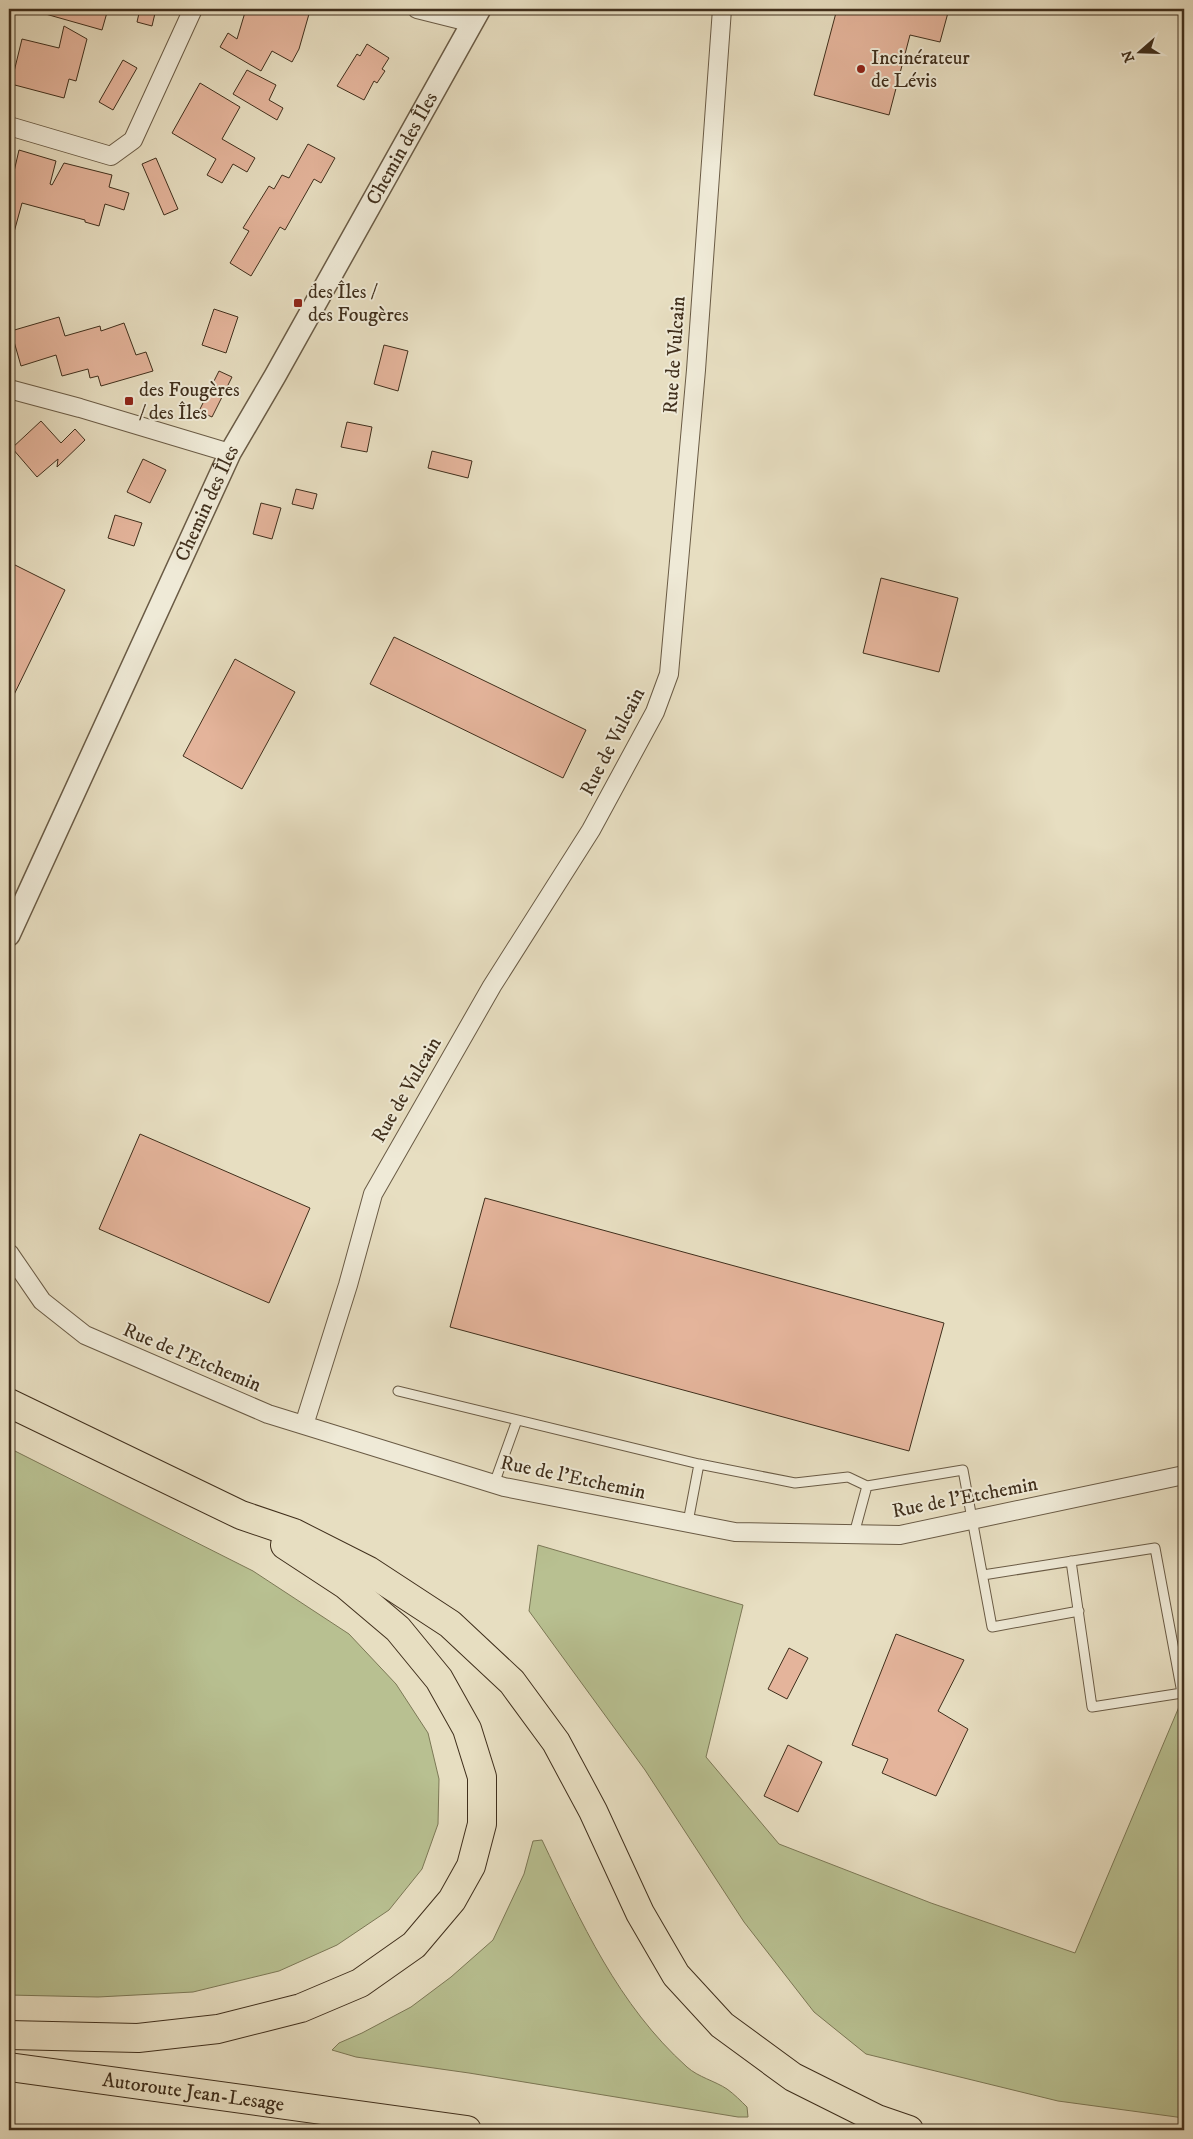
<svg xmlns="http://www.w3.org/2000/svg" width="1193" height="2139" viewBox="0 0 1193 2139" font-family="'IM FELL DW Pica',serif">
	<rect width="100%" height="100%" fill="#e7dec1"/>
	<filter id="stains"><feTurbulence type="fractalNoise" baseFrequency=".004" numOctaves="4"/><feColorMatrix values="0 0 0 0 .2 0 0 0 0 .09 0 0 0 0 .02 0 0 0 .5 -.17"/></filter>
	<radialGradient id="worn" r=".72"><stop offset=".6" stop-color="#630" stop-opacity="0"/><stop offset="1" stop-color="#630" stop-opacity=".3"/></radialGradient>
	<!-- green -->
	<path fill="#b8c091" stroke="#7c7856" d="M9,1448L253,1571L349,1634L396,1684L428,1733L439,1779L438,1824L422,1869L389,1910L337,1945L279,1971L193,1992L98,1997L9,1995Z
		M538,1545L743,1605L706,1757L779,1844L931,1903L1075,1953L1184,1695V2118L1058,2101L866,2054L814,2012L744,1922L645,1770L529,1611Z
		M542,1840C581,1922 618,2005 687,2067C698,2077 715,2081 727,2089C734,2094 741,2101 747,2107L748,2117H738L469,2073L356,2057L332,2050L339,2043L362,2033L411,2007L451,1977L493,1940L524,1874L533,1841Z"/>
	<!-- building -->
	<path fill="#e4b49b" stroke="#402f1c" d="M42,9H108L102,30L42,13Z
		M140,9H156L152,26L137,22Z
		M246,9H291L309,14L299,49L292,62L272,51L261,71L220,47L228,33L237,39Z
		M837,9H949L940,42L910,35L889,115L814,95Z
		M64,26L87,39L76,81L69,79L64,98L11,84L22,39L59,48Z
		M367,44L389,58L382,69L385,71L377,83L374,81L364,100L337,86L357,54L360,56Z
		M123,60L137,68L113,110L99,102Z
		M247,70L276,85L269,100L283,108L277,120L233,94Z
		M200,83L240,107L222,139L255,158L247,172L233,164L222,183L207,175L216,159L172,133Z
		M308,144L335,158L321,183L314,179L285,230L280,227L251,276L230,263L249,231L243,228L269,186L274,189L282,175L289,178Z
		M19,150L56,161L50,184L52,185L64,163L112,175L109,187L129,193L124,210L105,204L99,226L85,222V220L22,203L13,236L9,235V193Z
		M156,158L178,209L164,215L142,164Z
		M214,309L238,317L226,353L202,345Z
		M59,317L65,336L100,326L101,331L124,323L136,355L146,352L153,371L101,386L98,376L90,378L88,369L62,376L56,355L21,366L11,331Z
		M384,345L408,351L398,391L374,384Z
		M219,371L232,377L212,417L199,411Z
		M41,421L61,443L75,429L85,440L57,467L58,459L37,477L12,448Z
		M347,422L372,427L367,452L341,447Z
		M432,451L472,461L468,478L428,468Z
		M143,459L166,470L150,503L127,492Z
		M296,489L317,494L313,509L292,504Z
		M261,503L281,508L272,539L253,534Z
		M115,515L142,523L134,546L108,538Z
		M9,562L65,590L9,705Z
		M881,578L958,598L939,672L863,653Z
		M394,637L586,730L563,778L370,684Z
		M235,659L295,692L242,789L183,756Z
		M140,1134L310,1208L269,1303L99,1229Z
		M485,1198L944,1323L909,1451L450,1327Z
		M896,1634L964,1660L938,1711L968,1729L936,1796L882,1773L888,1759L852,1745Z
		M789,1648L808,1658L787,1699L768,1689Z
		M788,1745L822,1762L798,1812L764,1796Z"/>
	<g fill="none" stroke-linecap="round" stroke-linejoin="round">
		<defs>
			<path id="service" d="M398,1391L699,1464L795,1483L848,1477L867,1486L963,1470L992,1627L1079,1611
				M494,1484L517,1420
				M688,1522L699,1464
				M854,1534L867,1486
				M983,1575L1155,1548L1182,1693L1092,1707L1071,1561"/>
			<path id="minor" d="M417,9L473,23
				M9,126L111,156L133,140L193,9
				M9,389L80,408L230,453
				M9,1253L42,1301L85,1335L268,1414L504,1487L735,1532L900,1535L1184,1475
				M304,1425L348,1285L373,1194L492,986L591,830L655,712L669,674L696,370L722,9"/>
			<g id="tertiary">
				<path id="s1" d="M9,935L230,453L275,376L480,9"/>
			</g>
			<g id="motorway">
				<path d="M9,1403L241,1515L294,1533L369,1571L450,1624L512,1682L556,1742L593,1811L640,1913L676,1975L722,2025L793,2077L877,2119L909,2130"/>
				<path d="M9,2035L138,2038L218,2029L301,2008L360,1983L414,1945L452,1900L471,1866L482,1824V1777L467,1729L439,1679L398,1629L346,1585L285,1545"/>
				<path id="s2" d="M9,2067L467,2130"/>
			</g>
		</defs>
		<!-- service casing -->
		<use href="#service" stroke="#6a5b45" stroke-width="11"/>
		<!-- minor casing -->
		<use href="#minor" stroke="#6a5b45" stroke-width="20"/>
		<!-- tertiary casing -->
		<use href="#tertiary" stroke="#6a5b45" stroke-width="24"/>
		<!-- motorway casing -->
		<use href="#motorway" stroke="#402f1c" stroke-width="30"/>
		<!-- service -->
		<use href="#service" stroke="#efead7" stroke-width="9"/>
		<!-- minor -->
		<use href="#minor" stroke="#efead7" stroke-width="18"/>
		<!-- tertiary -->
		<use href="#tertiary" stroke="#efead7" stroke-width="21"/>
		<!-- motorway -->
		<use href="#motorway" stroke="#e7dec1" stroke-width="28"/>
	</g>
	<!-- markers -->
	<g fill="#8f2418" stroke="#efead7" stroke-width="2">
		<circle cx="861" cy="69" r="5"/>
		<rect x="293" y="298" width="10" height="10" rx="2.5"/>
		<rect x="124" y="396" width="10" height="10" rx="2.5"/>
	</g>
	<g text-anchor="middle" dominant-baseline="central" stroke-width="4" stroke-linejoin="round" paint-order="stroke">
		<!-- poi labels -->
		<g font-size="20" fill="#402f1c" stroke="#efead7" text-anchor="start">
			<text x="871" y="58">Incinérateur<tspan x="871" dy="23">de Lévis</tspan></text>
			<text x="308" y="292">des Îles /<tspan x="308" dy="23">des Fougères</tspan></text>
			<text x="139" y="390">des Fougères<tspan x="139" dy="23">/ des Îles</tspan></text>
		</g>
		<!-- street labels -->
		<g font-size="20" fill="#402f1c" stroke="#efead7">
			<text stroke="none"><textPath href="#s1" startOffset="880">Chemin des Îles</textPath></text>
			<text transform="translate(675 355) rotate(-86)">Rue de Vulcain</text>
			<text stroke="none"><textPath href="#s1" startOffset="475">Chemin des Îles</textPath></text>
			<text transform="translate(613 742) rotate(-63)">Rue de Vulcain</text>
			<text transform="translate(407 1090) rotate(-60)">Rue de Vulcain</text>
			<text transform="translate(192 1358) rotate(23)">Rue de l'Etchemin</text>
			<text transform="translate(573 1478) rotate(12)">Rue de l'Etchemin</text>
			<text transform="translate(965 1498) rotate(-11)">Rue de l'Etchemin</text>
			<text stroke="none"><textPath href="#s2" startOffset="186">Autoroute Jean-Lesage</textPath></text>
		</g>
	</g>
	<!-- margin -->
	<rect width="1193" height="2139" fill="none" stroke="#e7dec1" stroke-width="30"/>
	<rect x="10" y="10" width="1173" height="2119" fill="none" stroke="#402f1c" stroke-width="2.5"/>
	<rect x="15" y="15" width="1163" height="2109" fill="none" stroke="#402f1c"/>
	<!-- north arrow -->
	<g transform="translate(1140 52) rotate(250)" stroke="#efead7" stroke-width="4" paint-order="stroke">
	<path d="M0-4L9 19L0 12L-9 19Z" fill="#402f1c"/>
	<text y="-8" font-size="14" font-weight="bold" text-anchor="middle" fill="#402f1c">N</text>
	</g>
	<rect width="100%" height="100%" filter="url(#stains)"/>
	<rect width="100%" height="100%" fill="url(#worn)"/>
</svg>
